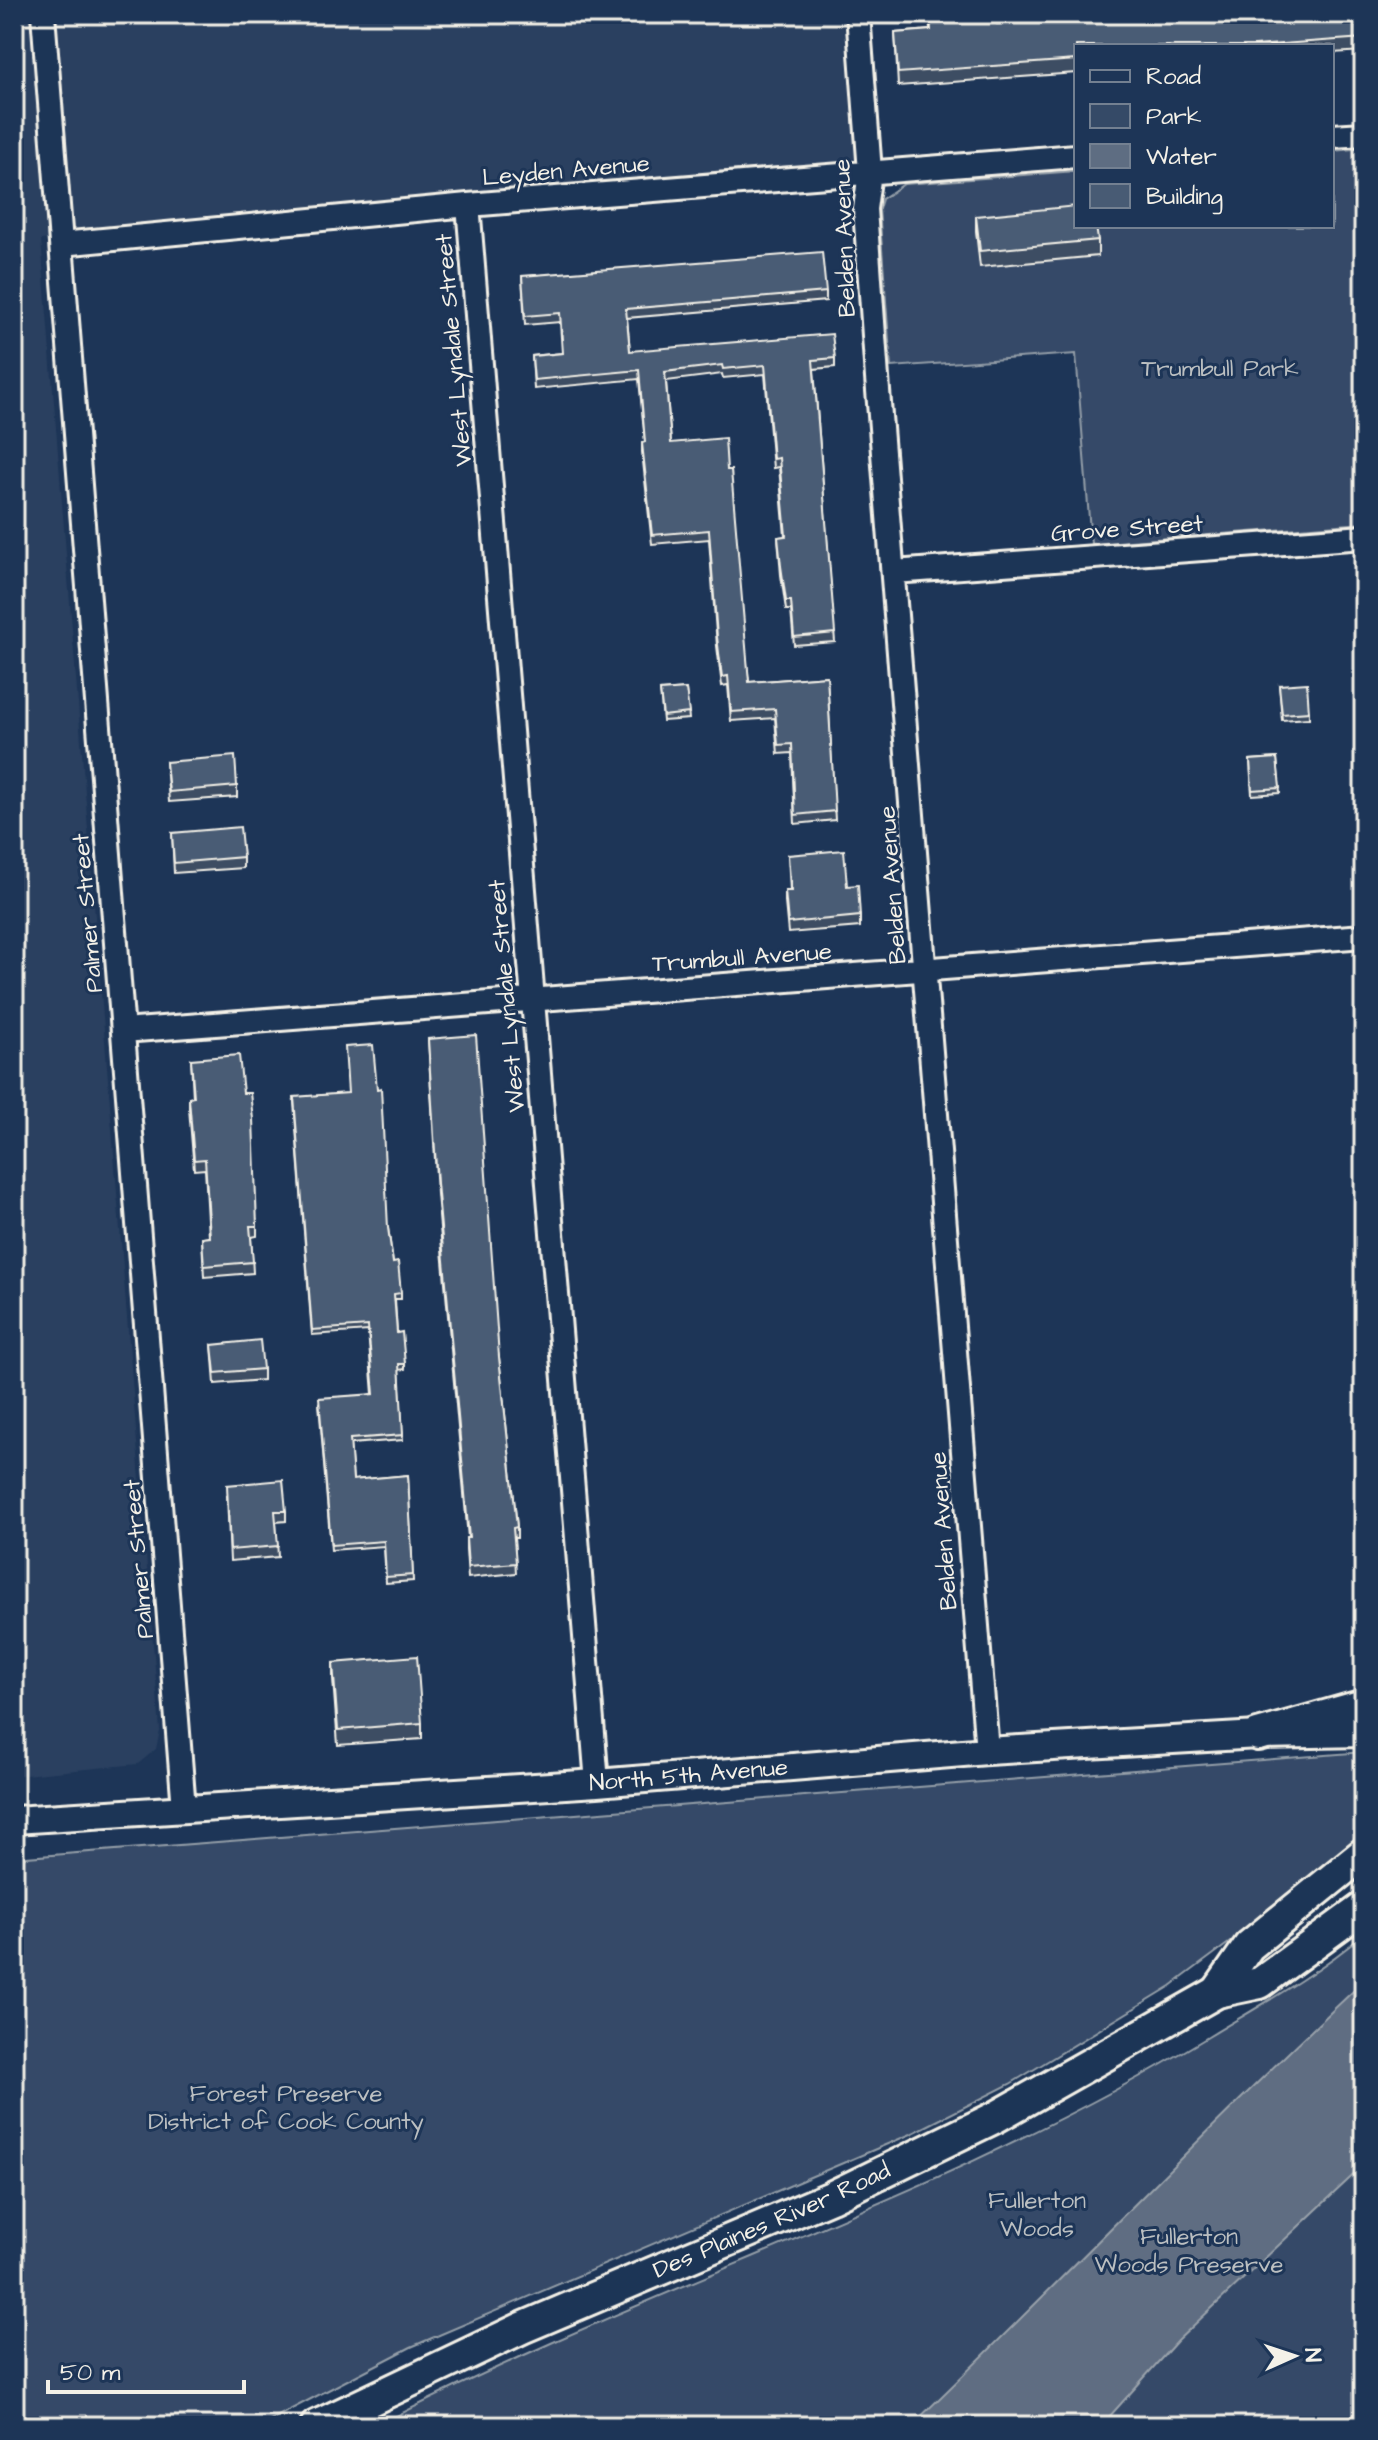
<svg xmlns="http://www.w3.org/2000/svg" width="1378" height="2440" viewBox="0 0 1378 2440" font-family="'Architects Daughter',sans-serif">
	<rect width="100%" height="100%" fill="#1d3557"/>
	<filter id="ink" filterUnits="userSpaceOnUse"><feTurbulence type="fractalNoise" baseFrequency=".0125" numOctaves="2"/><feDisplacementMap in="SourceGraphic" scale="16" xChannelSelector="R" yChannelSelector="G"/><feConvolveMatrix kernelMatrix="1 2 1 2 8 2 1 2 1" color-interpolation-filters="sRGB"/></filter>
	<g filter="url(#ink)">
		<!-- built -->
		<path fill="#2a4060" d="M14,14H843L856,168L41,240L160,1731L156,1749L138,1764L14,1776Z"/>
		<!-- green -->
		<path fill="#354a67" stroke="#949ea8" stroke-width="2" d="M1364,148V523L1091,544L1076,354L891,367L879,209L882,199L904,184L1076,171V226H1332V151Z
			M1364,1752V1831L1281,1904L1171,1986L1010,2084L911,2134L411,2347L259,2426H14V1858Z
			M1364,1934V2426H377C649,2285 946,2197 1208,2037C1261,2005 1317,1974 1364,1934Z"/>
		<!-- water -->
		<path fill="#5e6d82" stroke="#9aa2ab" stroke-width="2" d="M1364,1981V2165L1177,2341L1101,2426H911C1064,2279 1209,2125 1364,1981Z"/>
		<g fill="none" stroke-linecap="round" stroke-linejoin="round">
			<defs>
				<path id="minor" d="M43,14L184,1809
					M858,14L870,172L865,209L877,378L987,1751
					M1332,136L1364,134
					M468,205L597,1783
					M61,244L468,205L1076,156
					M894,572L1364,537
					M123,1031L1364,936"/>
				<g id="tertiary">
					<path id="s1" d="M14,1820L597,1783L987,1751L1258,1735L1364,1733"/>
				</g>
				<g id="secondary">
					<path d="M1258,1735L1364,1705"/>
					<path d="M1217,1992L1249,1946L1364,1853"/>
					<path id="s2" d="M316,2426L522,2328L831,2197L996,2117L1217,1992L1260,1983L1364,1907"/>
				</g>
			</defs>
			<!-- minor casing -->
			<use href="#minor" stroke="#f4f1e8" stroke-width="28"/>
			<!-- tertiary casing -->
			<use href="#tertiary" stroke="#f4f1e8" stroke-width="32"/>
			<!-- secondary casing -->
			<use href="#secondary" stroke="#f4f1e8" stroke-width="36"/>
			<!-- minor -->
			<use href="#minor" stroke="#1d3557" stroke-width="22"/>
			<!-- tertiary -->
			<use href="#tertiary" stroke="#1d3557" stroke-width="26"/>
			<!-- secondary -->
			<use href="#secondary" stroke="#1d3557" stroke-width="30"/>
		</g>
		<!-- wall -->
		<path fill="#3e4e64" stroke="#f4f1e8" stroke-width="2" d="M929,14H996L997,24L1364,14V51L1332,53V46H1076V73L898,86L895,33L930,30Z
			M976,216L1098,240V256L980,267L976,231Z
			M522,276L826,292V301L627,318L630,351L835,358V367L814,369L835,642L794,645L791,610H786L781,575L778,537L785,536L779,467L773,468L765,374L723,378L722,374L666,381L671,443L727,470L749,682L827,676L835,820L795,824L792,753L778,754L775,718L731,721L728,685L722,686L717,646L709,539L652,544L642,452V443L645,442L639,379L534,389L532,356L562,353L560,322L525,325Z
			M14,433L16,456V477H14Z
			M1279,685L1309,712V718L1282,720Z
			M686,689L689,719L663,721L660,691Z
			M1277,758L1280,793L1252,795L1250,760Z
			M166,762L237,786V797L169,802Z
			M172,833L243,857V868L174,873Z
			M788,855L847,886L860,916V927L788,933L785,902V891H790Z
			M428,1039L499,1357L517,1527V1538H514L516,1573L468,1578L466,1549V1538H468L437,1194Z
			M191,1059L243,1093L257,1226V1236L251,1237L253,1273L204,1277L202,1238L209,1237L205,1169L194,1170L189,1108V1098L193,1097Z
			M294,1102L388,1228L393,1263L401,1293V1299H395L397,1333L405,1364V1369L399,1370L403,1440L350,1444L353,1480L408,1475L413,1581L386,1583L384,1546L331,1550L319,1403L373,1394L368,1331L312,1335Z
			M212,1345L263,1369V1380L215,1384Z
			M227,1496L286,1511V1521L276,1522L278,1557L230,1561Z
			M333,1663L422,1723V1739L338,1745L333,1679Z"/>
		<!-- building -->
		<path fill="#485b74" stroke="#f4f1e8" stroke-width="2" d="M930,14H996L997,24L1125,14H1364V38L1255,46H1076V60L898,73L895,33L931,30Z
			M1076,206V226H1096L1098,240L980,251L976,216Z
			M822,252L826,292L626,309L630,351L832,334L835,358L813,360L835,633L794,637L791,601H786L781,566L778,537L786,536L779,458L773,459L765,365L723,369L722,365L665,372L671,443L725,438L727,470H731L749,682L827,676L835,811L795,815L792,744L778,745L775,709L731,712L728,676L722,677L717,637L709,530L652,535L642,443L645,442L639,370L534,380L532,356L563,353L560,313L525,316L522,276Z
			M14,433L16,456H14Z
			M1307,683L1309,712L1282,714L1279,685Z
			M686,689L689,713L663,716L660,691Z
			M235,756L237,786L169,792L166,762Z
			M1277,758L1280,788L1252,790L1250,760Z
			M240,827L243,857L174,863L172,833Z
			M844,850L847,886L858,885L860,916L788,923L785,891H791L788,855Z
			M476,1035L499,1357L517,1527L513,1528L516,1563L468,1567L466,1538H469L437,1183L428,1039Z
			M373,1045L377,1089L381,1088L388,1228L393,1263L398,1262L401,1293L394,1294L397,1333L402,1332L405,1364H399L403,1435L350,1439L353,1480L408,1475L413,1575L386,1577L384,1541L331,1545L319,1398L374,1394L368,1326L312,1330L294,1097L348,1093L345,1047Z
			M239,1055L243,1093H250L253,1119L257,1226H250L253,1262L204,1266L202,1238L210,1237L205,1159L194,1160L189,1098L194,1097L191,1059Z
			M260,1340L263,1369L215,1373L212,1345Z
			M283,1480L286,1511H275L278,1546L230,1550L227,1485Z
			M417,1656L422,1723L338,1730L333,1663Z"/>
	</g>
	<g text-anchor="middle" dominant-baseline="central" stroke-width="6" stroke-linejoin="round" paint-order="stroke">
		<!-- street labels -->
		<g font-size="24" fill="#f4f1e8" stroke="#1d3557">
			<text transform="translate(566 171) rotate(-5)">Leyden Avenue</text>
			<text transform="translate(845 238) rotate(-92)">Belden Avenue</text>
			<text transform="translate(454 350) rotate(-95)">West Lyndale Street</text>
			<text transform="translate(1127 529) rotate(-4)">Grove Street</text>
			<text transform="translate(893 885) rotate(-94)">Belden Avenue</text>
			<text transform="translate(88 913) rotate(-95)">Palmer Street</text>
			<text transform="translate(742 958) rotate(-4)">Trumbull Avenue</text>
			<text transform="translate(507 996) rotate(-95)">West Lyndale Street</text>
			<text transform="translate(944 1531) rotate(-94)">Belden Avenue</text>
			<text transform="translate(139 1559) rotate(-95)">Palmer Street</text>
			<text stroke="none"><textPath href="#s1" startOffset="676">North 5th Avenue</textPath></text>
			<text stroke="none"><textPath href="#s2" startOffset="500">Des Plaines River Road</textPath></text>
		</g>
		<!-- park labels -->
		<g font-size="24" fill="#bbbfc1" stroke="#1d3557">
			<text x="1220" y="369">Trumbull Park</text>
			<text x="286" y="2094">Forest Preserve<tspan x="286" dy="28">District of Cook County</tspan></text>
			<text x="1037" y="2201">Fullerton<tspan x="1037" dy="28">Woods</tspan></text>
			<text x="1189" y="2237">Fullerton<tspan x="1189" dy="28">Woods Preserve</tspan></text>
		</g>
	</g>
	<!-- margin -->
	<rect width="1378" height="2440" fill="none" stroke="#1d3557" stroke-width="48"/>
	<rect x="24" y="24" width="1330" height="2392" fill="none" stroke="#f4f1e8" stroke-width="3" filter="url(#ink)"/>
	<!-- legend -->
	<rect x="1074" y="44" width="260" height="184" fill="#1d3557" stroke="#738091" stroke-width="2"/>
	<rect x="1090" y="70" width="40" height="12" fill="#1d3557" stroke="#738091" stroke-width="2"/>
	<text x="1146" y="84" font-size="24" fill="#f4f1e8">Road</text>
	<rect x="1090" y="104" width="40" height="24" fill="#354a67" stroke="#738091" stroke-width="2"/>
	<text x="1146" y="124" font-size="24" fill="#f4f1e8">Park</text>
	<rect x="1090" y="144" width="40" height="24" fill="#5e6d82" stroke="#738091" stroke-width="2"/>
	<text x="1146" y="164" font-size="24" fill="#f4f1e8">Water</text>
	<rect x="1090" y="184" width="40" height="24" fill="#485b74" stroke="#738091" stroke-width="2"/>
	<text x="1146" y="204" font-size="24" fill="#f4f1e8">Building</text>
	<!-- north arrow -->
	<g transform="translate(1294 2356) rotate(87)" stroke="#1d3557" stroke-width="6" paint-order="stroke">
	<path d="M0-6L14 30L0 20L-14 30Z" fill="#f4f1e8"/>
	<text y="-12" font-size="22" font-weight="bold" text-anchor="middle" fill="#f4f1e8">N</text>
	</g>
	<!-- scale -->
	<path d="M48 2380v12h196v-12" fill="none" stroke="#f4f1e8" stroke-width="4"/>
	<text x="60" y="2380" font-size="24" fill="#f4f1e8" stroke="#1d3557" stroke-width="6" paint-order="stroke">50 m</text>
</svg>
